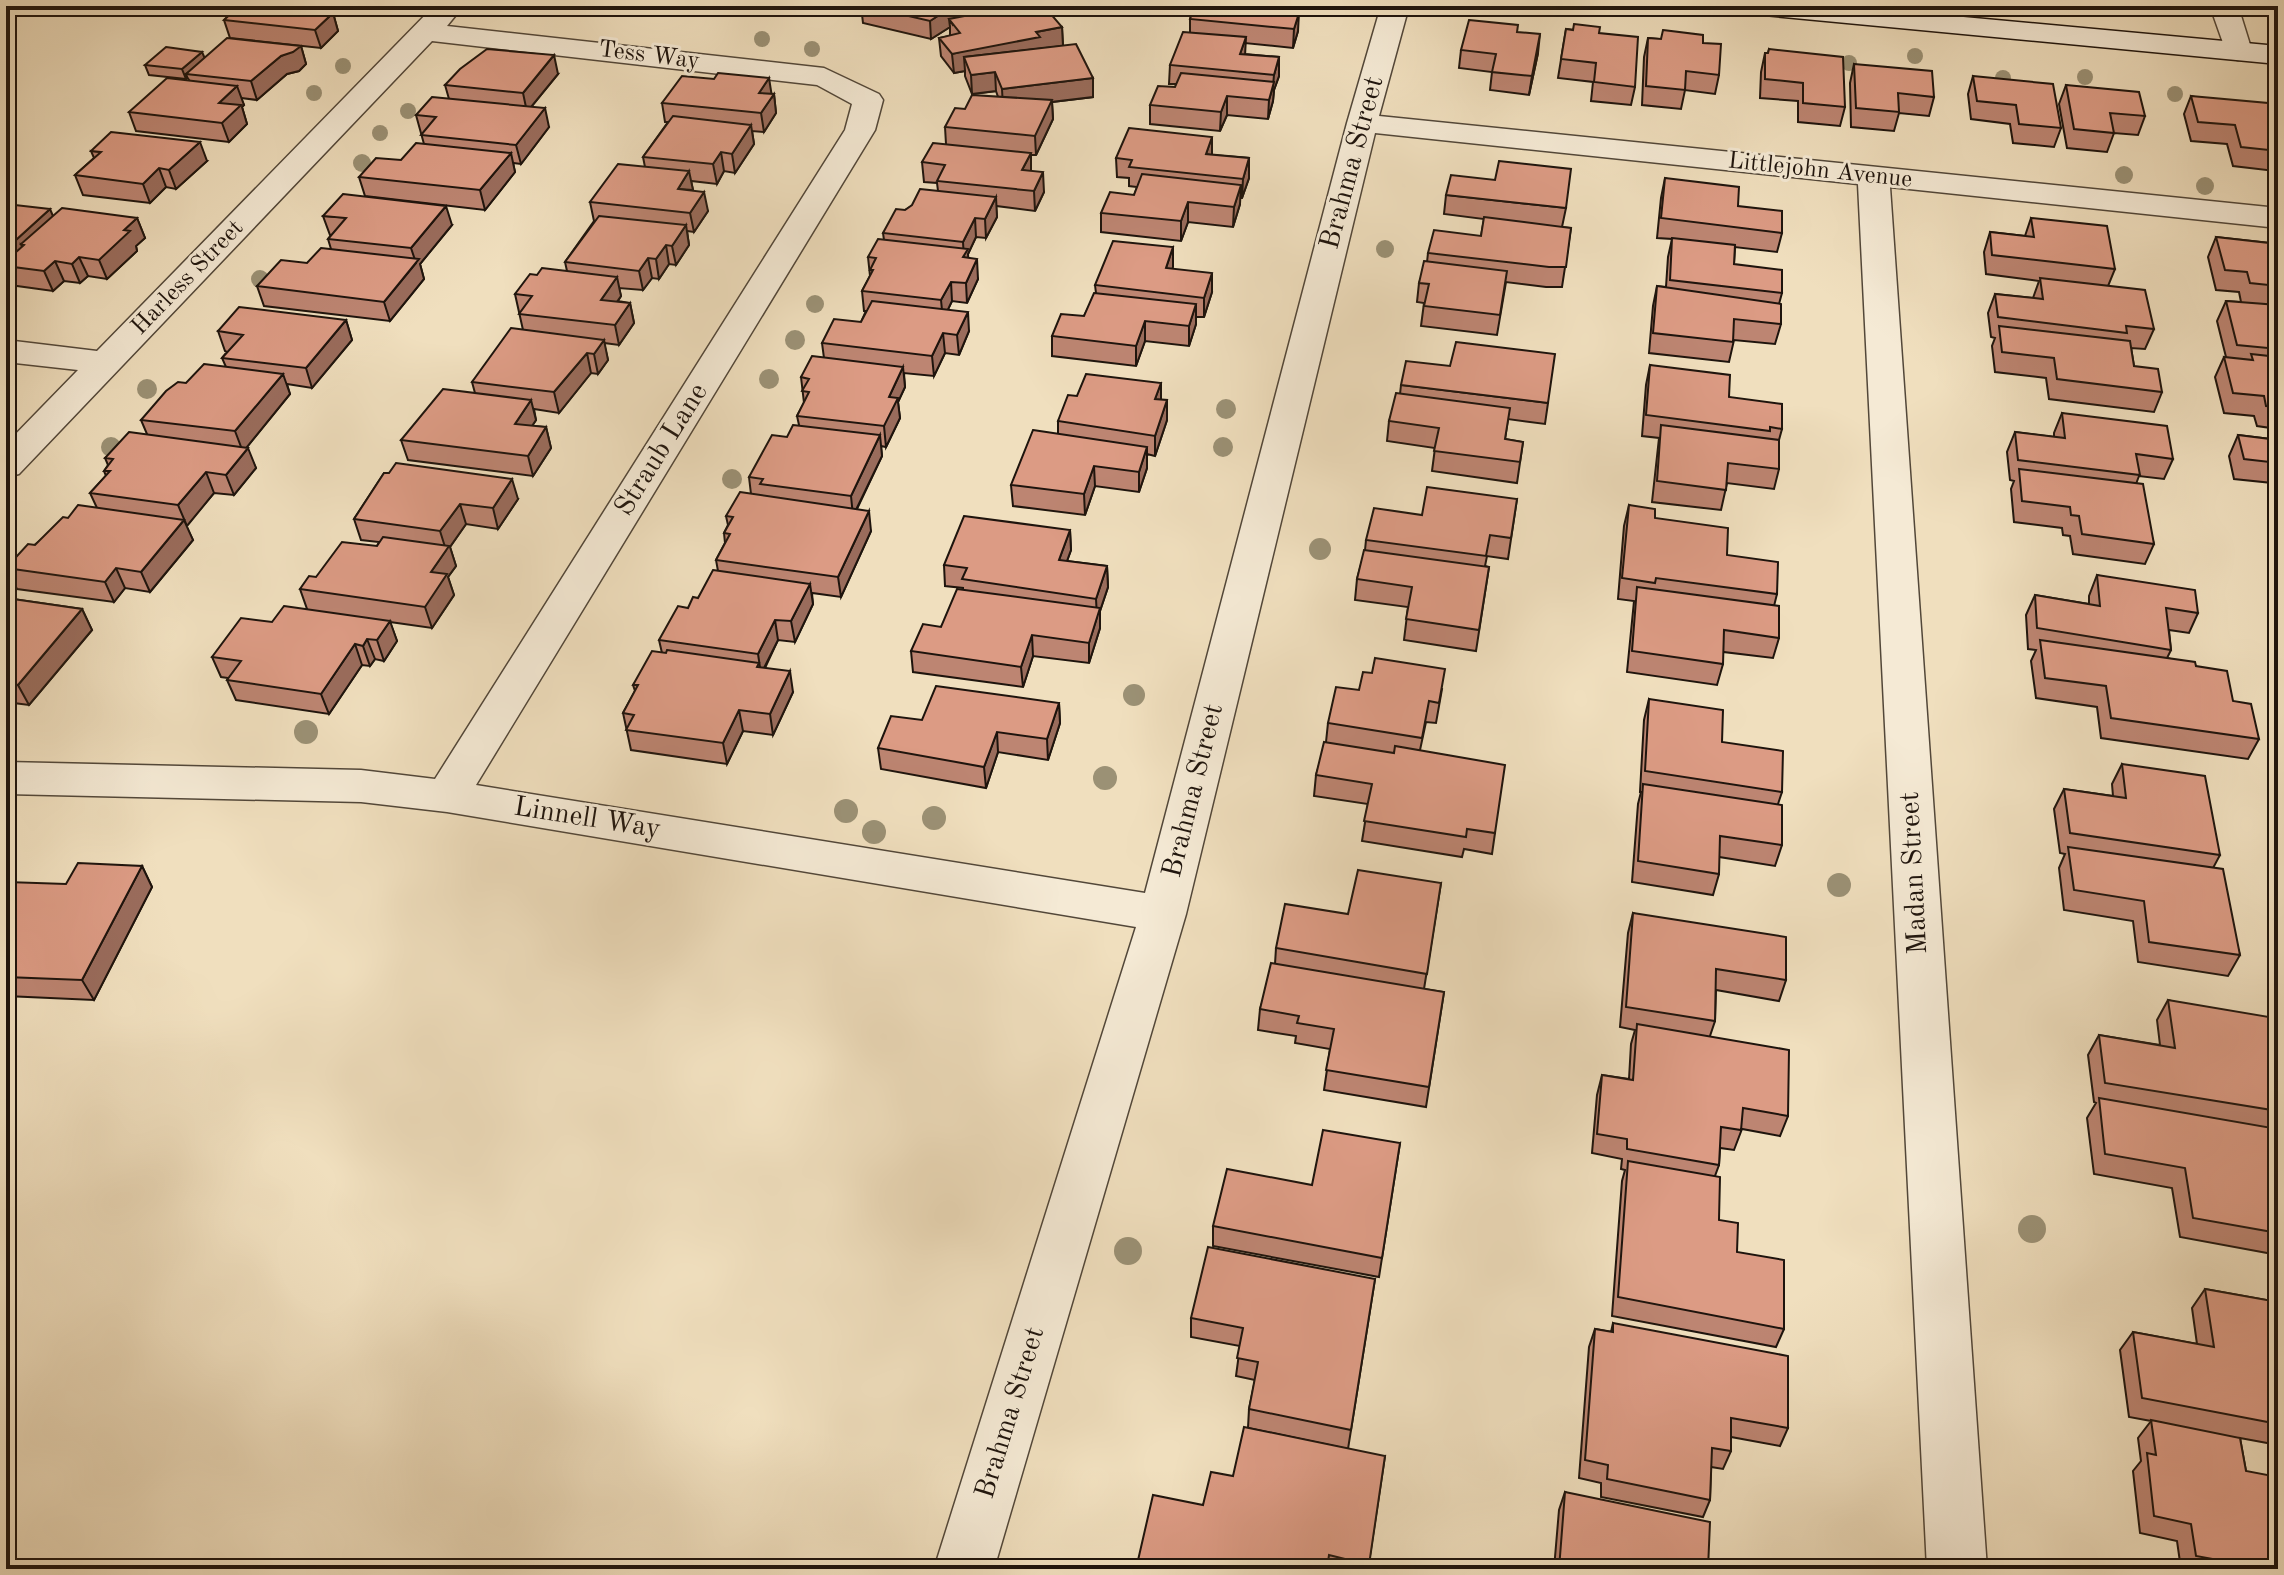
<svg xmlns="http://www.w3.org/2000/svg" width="2284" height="1575" viewBox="0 0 2284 1575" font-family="'Old Standard TT',serif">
	<rect width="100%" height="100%" fill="#f0dfbe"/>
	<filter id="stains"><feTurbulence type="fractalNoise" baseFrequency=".0025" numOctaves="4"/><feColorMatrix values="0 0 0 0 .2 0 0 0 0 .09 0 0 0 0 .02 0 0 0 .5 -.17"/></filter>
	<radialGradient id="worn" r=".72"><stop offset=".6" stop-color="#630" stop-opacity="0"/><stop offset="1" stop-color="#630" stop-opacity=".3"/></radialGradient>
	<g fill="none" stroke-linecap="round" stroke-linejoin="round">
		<defs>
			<path id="minor" d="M434,6H457L460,10L447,26L824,68L879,94L883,100L875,130L476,785L1145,893L1347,123L1381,6H1409L1379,116L2278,208V228L1890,187L1987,1569H1927L1858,184L1375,133L1186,914L994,1569H934L1136,927L447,812L361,802L6,794V762L361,770L435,779L845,130L852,104L817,85L432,41L19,474L6,477V444L78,370L6,362V340L97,351Z
				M2210,6H2238L2252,51L2248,57L2238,60L2228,57Z"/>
			<path id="secondary" d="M1739,6H1844L2278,46V64L1753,14L1743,12Z"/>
		</defs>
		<!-- minor casing -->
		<use href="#minor" stroke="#524739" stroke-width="3"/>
		<!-- secondary casing -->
		<use href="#secondary" stroke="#1e140d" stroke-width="3"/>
		<!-- minor -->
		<use href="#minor" fill="#f5ead5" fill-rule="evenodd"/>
		<!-- secondary -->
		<use href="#secondary" fill="#f5ead5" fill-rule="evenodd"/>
	</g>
	<!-- trees -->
	<g fill="#9b9175">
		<circle cx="762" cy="39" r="8"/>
		<circle cx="812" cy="49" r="8"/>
		<circle cx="1915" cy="56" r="8"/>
		<circle cx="1849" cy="63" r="8"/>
		<circle cx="343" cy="66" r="8"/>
		<circle cx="2085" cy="77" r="8"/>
		<circle cx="2003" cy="78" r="8"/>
		<circle cx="314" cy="93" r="8"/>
		<circle cx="2175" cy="94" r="8"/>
		<circle cx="408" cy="111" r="8"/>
		<circle cx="380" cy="133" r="8"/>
		<circle cx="362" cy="163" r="9"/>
		<circle cx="2124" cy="175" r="9"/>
		<circle cx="2205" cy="186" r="9"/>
		<circle cx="1385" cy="249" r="9"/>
		<circle cx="260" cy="279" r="9"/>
		<circle cx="815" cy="304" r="9"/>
		<circle cx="795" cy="340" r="10"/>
		<circle cx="769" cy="379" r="10"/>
		<circle cx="147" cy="389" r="10"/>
		<circle cx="1226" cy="409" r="10"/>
		<circle cx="111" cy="447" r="10"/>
		<circle cx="1223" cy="447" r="10"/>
		<circle cx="732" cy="479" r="10"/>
		<circle cx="1320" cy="549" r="11"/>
		<circle cx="1134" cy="695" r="11"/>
		<circle cx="306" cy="732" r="12"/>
		<circle cx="1105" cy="778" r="12"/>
		<circle cx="846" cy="811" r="12"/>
		<circle cx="934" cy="818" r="12"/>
		<circle cx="874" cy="832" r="12"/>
		<circle cx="1839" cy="885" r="12"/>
		<circle cx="2032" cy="1229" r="14"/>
		<circle cx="1128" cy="1251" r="14"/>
	</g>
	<!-- wall -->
	<path fill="#bd8572" stroke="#1e140d" stroke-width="2" d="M239,6H324L326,12L333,13L338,31L321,48L230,38L224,20Z
		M861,6H982L968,16L1005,8V6L1062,27L1063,46L1093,78V97L1052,102L1053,119L1036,155H1031V171L1044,192L1035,211L996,206L997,217L986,238L976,237L968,254V258L978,279L967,303L952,301L948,309L969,331L959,355L945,353L934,376L904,373L905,387L898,402L900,418L886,447L881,446L882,456L857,509L871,531L841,597L812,593L813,604L795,642L778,640L765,668L793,692L773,735L743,731L727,764L631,750L623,713L635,691L633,685L662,653L659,640L698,598L718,571L716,560L725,543L724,533L728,525L726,516L751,494L749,477L799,425L797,416L804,403L801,377L824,358L822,343L861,322L866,311H864L862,291L870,276L868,257L884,240L883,233L905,210L938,191L937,183L924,182L922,162L946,144L945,127L965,109L998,97L996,91L972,94L965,76V71L954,73L941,56L939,38L950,36V27L931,39L863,23Z
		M1195,6H1257V9L1298,31L1293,48L1245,43V54L1279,57V76L1274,90L1273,101L1268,119L1227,115L1220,131L1150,124V105L1175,87L1177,84H1169L1170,65L1190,32V19Z
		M1566,29L1599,33L1635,87L1631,105L1591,101L1593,82L1558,78Z
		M1517,32L1538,53L1529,95L1490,90L1492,72L1459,68L1461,50Z
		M1648,38L1703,43L1719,75L1715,94L1685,90L1681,109L1642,105L1644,57Z
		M301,46L306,64L299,71L287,74L257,100L241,98L244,105L242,107L247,124L229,142L136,131L129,112L189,80L187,77L186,79L149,75L145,65Z
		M1769,49L1845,107L1840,126L1798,122V101L1760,98L1761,72L1765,53H1768Z
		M1854,64L1934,97L1929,116L1899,113L1894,131L1851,127L1850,83Z
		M558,74L531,107L549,127L521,164L513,163L515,172L485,210L365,196L359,177L401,160L424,144L416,115L449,99L445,85Z
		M1973,76L2061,128L2054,147L2013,143L2010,124L1971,119L1968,94Z
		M2066,85L2145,116L2138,135L2114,133L2107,152L2067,148L2059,104Z
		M774,94L776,113L764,132L752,131L754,144L735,173L724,171L717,184L691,181L693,190L708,211L694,232L687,231L689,245L676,265L669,264L659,279L652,278L643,290L619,288L621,296L618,301L630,303L634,323L619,345L604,343L608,360L598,374L591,373L559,413L534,409L536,420L532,426L546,427L551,448L533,476L408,460L401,440L475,393L472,382L523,330L515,294L537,275L567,271L565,262L594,221L590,202L645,167L643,157L668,122H665L662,103Z
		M2191,96L2272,118L2278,104V164L2275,171L2233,166L2227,144L2191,141L2184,114Z
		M91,151L207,161L176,189L166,187L150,203L83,195L75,175L94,158Z
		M1212,155L1249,158V178L1242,198H1240V204L1233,227L1188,222L1181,241L1101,232V213L1134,195L1137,187L1129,186V178L1117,177L1116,158Z
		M1665,178L1738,206L1782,233L1777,252L1735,247L1734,264L1782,293L1779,304L1781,324L1775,344L1734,340L1729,362L1649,353L1653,306L1657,286L1666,287L1668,257L1672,239L1657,238L1661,198Z
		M1446,195L1566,208L1562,227L1571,228L1562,287H1546L1506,282L1497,335L1421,326L1424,303L1417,302L1419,283L1427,262L1428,253L1481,236L1484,219L1444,214Z
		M6,204L53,216L137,218L145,238L136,246L137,251L107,279L88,276L80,283L64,281L53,291L10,285L6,276Z
		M323,216L452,225L420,264L424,279L390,321L264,306L257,286L307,263L331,249L328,239L331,235H330Z
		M2031,218L2115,269L2108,286L2154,329L2145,349L2131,348L2134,366L2162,392L2154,412L2049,399L2046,378L1995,372L1992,346L1995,338L1991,337L1988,313L1995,294L2033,298L2039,281L1986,274L1984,252L1990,232L2025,236Z
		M2216,237L2278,244V429L2257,426L2254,416L2224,413L2215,377L2224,357H2226L2217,321L2226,301L2241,302L2239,292L2216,290L2208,257Z
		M1173,247L1172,268L1212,292L1204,317H1196V324L1189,346L1145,341L1136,366L1052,356V336L1084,316L1096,293L1095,285Z
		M346,320L352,340L312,388L287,384L290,394L246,448L256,468L234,495L214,493L186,526L193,540L150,592L125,588L114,602L17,589L6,568L68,518L97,508L90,493L106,476L104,471L108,465L105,458L147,434L141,420L186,383L226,367L222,358L227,352L225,351L218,331Z
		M1650,365L1729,397L1782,429L1779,440V469L1774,489L1727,483L1721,510L1652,502L1659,438L1642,436L1646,385Z
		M1161,383V399L1167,420L1155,456L1147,454V468L1139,492L1095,486L1085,515L1013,506L1011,485L1058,434V421L1077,396Z
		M1401,385L1548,403L1545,424L1508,419L1505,439L1523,442L1517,483L1432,471L1435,448L1387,441L1389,421L1400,394Z
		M2062,413L2173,459L2164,479L2139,476L2136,484L2154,544L2145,564L2073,554L2070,536L2063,535L2062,528L2014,522L2011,489L2014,481L2010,480L2007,452L2015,432L2054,437V433Z
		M2238,435L2278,440V510L2272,483L2234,479L2229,456Z
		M384,473L518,499L498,529L466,524L450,547L456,566L448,577L454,595L432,628L390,622L397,641L384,661L375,659L370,666L362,665L329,714L236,700L227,680L228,678L221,677L212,657L272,622L307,609L300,589L316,577L377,546L379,542L361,540L354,519Z
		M1517,499L1508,559L1487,556L1485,566L1489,567L1476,651L1404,640L1408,607L1355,600L1357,579L1365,550L1366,540L1422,515Z
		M1629,505L1727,555L1777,594L1774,606L1779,638L1773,658L1723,652V664L1717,685L1627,672L1634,601L1618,599L1624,526Z
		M2278,523V544L2275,530Z
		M1070,530L1071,550L1067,561L1107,566L1108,587L1100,611V628L1089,663L1033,656L1023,687L913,672L911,651L941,627L963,590V588L945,586L944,565Z
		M2097,575L2198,613L2189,633L2169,630L2171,650L2167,658L2196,666L2233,701L2259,739L2248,759L2101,738L2097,707L2036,698L2031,661L2036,650L2028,649L2026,615L2035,595L2089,604V596Z
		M6,598L82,609L92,630L29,705L6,702Z
		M1372,673L1442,689L1436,723L1426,722L1420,750L1495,833L1492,854L1464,849L1462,857L1362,841L1368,804L1314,796L1316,775L1326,742L1328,723L1359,690Z
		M1649,699L1782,792L1778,804L1782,845L1775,866L1719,857V874L1713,895L1632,882L1638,804L1641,792H1640L1644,720Z
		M1059,703L1060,723L1048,760L998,752L986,788L881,769L878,748L922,720Z
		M2122,764L2220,855L2213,868L2240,955L2228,976L2138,962L2133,921L2064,910L2059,868L2065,854L2060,853L2054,809L2064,789L2113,796L2112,784Z
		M142,866L152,887L94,1000L6,996V884H66Z
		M1441,883L1424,989L1444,992L1426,1107L1324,1090L1330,1049L1295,1043L1296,1036L1258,1030L1260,1009L1275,964L1276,948L1348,914Z
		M1633,913L1786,980L1779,1001L1716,990L1715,1021L1710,1036L1788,1116L1780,1136L1742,1129L1734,1150L1720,1148L1719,1165L1715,1176L1719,1220L1737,1252L1784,1329L1776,1347L1612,1316L1622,1181L1625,1170L1621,1169L1622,1159L1592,1153L1597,1095L1602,1075L1629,1079L1631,1044L1635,1030L1620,1027L1628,933Z
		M2168,1000L2278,1032V1134L2273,1133L2278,1157V1255L2180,1237L2172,1188L2094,1174L2087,1118L2096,1103L2094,1102L2088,1055L2099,1035L2160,1045L2157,1020Z
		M1400,1143L1379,1277L1213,1246V1226L1312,1185Z
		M1375,1279L1348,1449L1248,1428L1249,1409L1255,1380L1236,1376L1240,1346L1191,1337V1318Z
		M2205,1289L2278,1302V1445L2240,1438L2246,1471L2278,1569H2181L2177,1541L2140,1533L2133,1471L2141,1461L2138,1438L2151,1421L2129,1417L2120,1350L2133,1332L2197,1344L2192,1308Z
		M1613,1323L1788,1428L1780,1446L1731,1437V1451L1723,1469L1711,1467L1710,1500L1703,1517L1601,1497V1483L1579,1478L1589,1347L1595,1329L1611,1332Z
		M1385,1456L1368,1569H1136L1233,1476Z
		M1565,1492L1708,1569H1554L1559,1510Z"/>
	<!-- shaded-wall -->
	<path fill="#9a6c5c" stroke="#1e140d" stroke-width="2" d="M309,6H324L326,13L304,10Z
		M953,6H982L953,25L949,19L950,27L931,39L930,21Z
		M333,13L338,31L321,48L315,30Z
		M1299,13L1298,31L1293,48L1294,29Z
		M1062,27L1063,46L964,57L965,71L954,73L952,54L1036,32Z
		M1540,34L1538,53L1529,95L1532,76Z
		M1246,37L1245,56L1239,72L1240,54Z
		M301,46L306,64L299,71L287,74L257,100L251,81L281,56Z
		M202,52L206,61L186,74L187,77L186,79L182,69Z
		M554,55L558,74L527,112L523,93Z
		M1279,57V76L1274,90L1273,101L1268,119L1269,100L1273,86L1274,75Z
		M995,72L996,91L972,94L971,75Z
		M769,78L772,97L759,93Z
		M1093,78V97L1052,102L1053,119L1036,155L1035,136L1003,108L1002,89Z
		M237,86L244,105L242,107L247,124L229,142L222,123L219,103Z
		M774,94L776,113L764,132L761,113Z
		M1227,96V115L1220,131L1221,112Z
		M545,108L549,127L521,164L516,145Z
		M751,125L754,144L735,173L732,154Z
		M1212,137V156L1206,154Z
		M200,142L207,161L176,189L169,170Z
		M721,152L724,171L717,184L713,164Z
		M511,153L515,172L485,210L480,190Z
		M1031,153V172L1022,170Z
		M1249,158V178L1242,198L1243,179Z
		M159,168L166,187L150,203L143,184Z
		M689,171L693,190L678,189Z
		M1043,172L1044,192L1035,211L1034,191Z
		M1241,185L1240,204L1233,227L1234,207Z
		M704,192L708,211L694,232L690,213Z
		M996,197L997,217L986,238L985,219Z
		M1188,202V222L1181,241V221Z
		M446,206L452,225L420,264L424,279L390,321L384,302L416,263L411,248Z
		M50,209L58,228L24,245L21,244L26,257L6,266V249Z
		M137,218L145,238L136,246L137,251L107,279L99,260L124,230Z
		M975,218L976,237L968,254L969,269L965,277L963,242Z
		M686,225L689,245L676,265L672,246Z
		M666,245L669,264L659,279L656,259Z
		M1173,247V267L1166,287V268Z
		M79,257L88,276L80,283L72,264Z
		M648,258L652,278L643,290L639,271Z
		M977,259L978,279L967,303L966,283Z
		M55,261L64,281L53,291L44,271Z
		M1212,273V292L1204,317V298Z
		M617,277L621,296L605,319L601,300Z
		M951,282L952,301L943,320L941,300Z
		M630,303L634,323L619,345L615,325Z
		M1196,304V324L1189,346V326Z
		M968,312L969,331L959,355L957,335Z
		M346,320L352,340L312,388L306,368Z
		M1145,321V341L1136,366V346Z
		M943,333L945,353L934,376L932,356Z
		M604,340L608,360L598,374L594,354Z
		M587,353L591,373L559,413L554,392Z
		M903,367L905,387L898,402L900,418L886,447L884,426L889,397Z
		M283,374L290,394L243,452L235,431Z
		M1161,383V404L1155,399Z
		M531,400L536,420L520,444L515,424Z
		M1167,400V420L1155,456V436Z
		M546,427L551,448L533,476L528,456Z
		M880,435L882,456L853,516L851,496Z
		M1147,447V468L1139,492V472Z
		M248,448L256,468L234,495L226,475Z
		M1094,466L1095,486L1085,515L1084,494Z
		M206,472L214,493L187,526L178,505Z
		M512,479L518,499L498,529L493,508Z
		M460,504L466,524L450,547L456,566L448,577L454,595L432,628L425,607L431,572L446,550L440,531Z
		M869,511L871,531L841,597L838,577Z
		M184,520L193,540L150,592L141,572Z
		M1070,530L1071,550L1060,580L1059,560Z
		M1107,566L1108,587L1100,611V628L1089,663V643L1097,617L1096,599Z
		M116,568L125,588L114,602L105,582Z
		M810,584L813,604L795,642L791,621Z
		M82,609L92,630L29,705L18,685Z
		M775,620L778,640L761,674L758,654Z
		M390,621L397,641L384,661L377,640Z
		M1032,635L1033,656L1023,687L1021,667Z
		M367,639L375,659L370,666L363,646Z
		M355,644L362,665L329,714L321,694Z
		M790,671L793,692L773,735L770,714Z
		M1059,703L1060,723L1048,760L1047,739Z
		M739,710L743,731L727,764L723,743Z
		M997,732L998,752L986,788L984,767Z
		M142,866L152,887L94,1000L82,980Z"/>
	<!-- building -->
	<path fill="#dc9b84" stroke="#1e140d" stroke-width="2" d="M239,6H309L304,10L333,13L315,30L224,20Z
		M865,6H953L930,21Z
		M1005,6H1036L1038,7L1020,11L1016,6L1007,8Z
		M1016,6L1020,11L1044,6L1062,27L1036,32L1040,37L952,54L939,38L960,33L949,19Z
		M1195,6H1253L1252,9L1299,13L1294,29L1190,19Z
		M1469,20L1518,25L1517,32L1540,34L1532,76L1492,72L1496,54L1461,50Z
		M1574,24L1600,27L1599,33L1638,37L1635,87L1594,82L1596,63L1561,59L1566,29L1573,30Z
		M1663,30L1703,35V43L1721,44L1719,75L1686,71L1685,90L1646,86L1648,38L1661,39Z
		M1183,32L1246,37L1240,54L1279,57L1274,75L1170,65Z
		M227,38L301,46L293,52L281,56L251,81L186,74Z
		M1076,44L1093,78L1002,89L995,72L971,75L964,57Z
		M166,47L202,52L182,69L145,65Z
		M487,49L554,55L523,93L445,85L460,69Z
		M1769,49L1843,57L1845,107L1803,103V83L1765,79V53H1768Z
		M1854,64L1932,71L1934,97L1898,93L1899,112L1856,108Z
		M718,73L769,78L759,93L774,94L761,113L662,103L682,76L714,79Z
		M1181,73L1274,82L1269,100L1227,96L1221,112L1150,105L1158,86L1175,87Z
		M1973,76L2053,84L2061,128L2019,124L2016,105L1977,101Z
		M167,78L237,86L219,103L241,105L222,123L129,112Z
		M2066,85L2139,92L2145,116L2110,113L2114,133L2074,129Z
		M972,95L1052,100L1035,136L945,127L955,108L965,109Z
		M2191,96L2268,103L2278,135V151L2241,147L2235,125L2198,122Z
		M432,97L545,108L516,145L421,135L436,117L416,115Z
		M673,116L751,125L732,154L721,152L713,164L643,157Z
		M1129,128L1212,137L1206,154L1249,158L1243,179L1129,167L1132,160L1116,158Z
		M111,132L200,142L169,170L159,168L143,184L75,175L101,152L91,151Z
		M416,143L511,153L480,190L359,177L376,158L401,160Z
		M933,143L1031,153L1022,170L1043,172L1034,191L937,181L945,165L922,162Z
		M1499,161L1571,169L1566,208L1446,195L1451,175L1495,180Z
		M618,164L689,171L678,189L704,192L690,213L590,202Z
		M1142,174L1241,185L1234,207L1188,202L1181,221L1101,213L1110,192L1134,195Z
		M1665,178L1739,187L1738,206L1782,211V233L1661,218Z
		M920,189L996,197L985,219L975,218L963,242L883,233L896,209L905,210L912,205Z
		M343,194L446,206L411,248L328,239L346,218L323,216Z
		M6,204L50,209L6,249Z
		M62,208L137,218L124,230L130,231L99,260L79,257L72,264L55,261L44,271L6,266V261L24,245L21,244Z
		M599,216L686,225L672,246L666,245L656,259L648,258L639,271L565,262Z
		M1484,217L1571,228L1566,267H1549L1428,253L1434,230L1481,236Z
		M2031,218L2107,226L2115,269L1992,255L1990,232L2034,237Z
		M2216,237L2278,244V286L2250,283L2247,272L2225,270Z
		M1672,238L1735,245L1734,264L1782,270V293L1670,280Z
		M878,239L968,249L963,257L977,259L966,283L951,282L941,300L862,291L873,270H870L876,258L868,257Z
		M1113,241L1173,247L1166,268L1212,273L1204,298L1095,285Z
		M321,248L419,259L384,302L257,286L281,260L307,263Z
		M1424,261L1507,271L1500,315L1424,306L1429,284L1419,283Z
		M542,268L617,277L601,300L630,303L615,325L519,314L532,296L515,294L530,274L537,275Z
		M2040,278L2145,290L2154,329L2126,326L2127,333L1998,317L1995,294L2043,299Z
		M1657,286L1781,304V324L1734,319L1733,342L1653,333Z
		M1094,293L1196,304L1189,326L1145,321L1136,346L1052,336L1061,314L1084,316Z
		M872,301L968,312L957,335L943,333L932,356L822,343L834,319L861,322Z
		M2226,301L2278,305V349L2237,345Z
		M239,307L346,320L306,368L222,358L243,335L218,331Z
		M1999,326L2130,341L2134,366L2158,369L2162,392L2057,379L2054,358L2002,352Z
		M511,328L604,340L594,354L587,353L554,392L472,382Z
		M1456,342L1555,354L1548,403L1401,385L1406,361L1450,366Z
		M2251,354L2278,357V407L2266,406L2264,396L2233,393L2224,357L2253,360Z
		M812,356L903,367L889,397L898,398L884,426L797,416L809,392L802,391L809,379L801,377Z
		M204,364L283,374L235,431L141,420L166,391L178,382L186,383Z
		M1650,365L1730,375L1729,397L1782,404V429L1770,427V431L1646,415Z
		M1086,374L1161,383L1155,399L1167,400L1155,436L1058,421L1068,395L1077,396Z
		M443,389L531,400L515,424L546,427L528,456L401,440Z
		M1396,393L1510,408L1505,439L1523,442L1520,462L1434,451L1439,428L1389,421Z
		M2062,413L2167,426L2173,459L2136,454L2140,475L2018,460L2015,432L2065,438Z
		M793,425L880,435L851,496L760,484L763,479L749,477L772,435L787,437Z
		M1661,425L1779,440V469L1728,463L1726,490L1657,481Z
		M1033,430L1147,447L1139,472L1094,466L1084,494L1011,485Z
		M129,432L248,448L226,475L206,472L178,505L90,493L110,471H104L113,459L105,458Z
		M2238,435L2278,440V463L2244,459Z
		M396,463L512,479L493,508L460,504L440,531L354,519L384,473H389Z
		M2019,469L2143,484L2154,544L2082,534L2079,516L2071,515L2070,507L2022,501Z
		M1427,487L1517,499L1511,538L1490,535L1486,556L1366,540L1374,508L1422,515Z
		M740,492L869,511L838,577L716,560L730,534L724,533L733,517L726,516Z
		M78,505L184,520L141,572L116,568L105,582L6,568L28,544L35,545L63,517L68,518Z
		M1629,505L1655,509V518L1728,528L1727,555L1778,562L1777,594L1656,578L1655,583L1622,578Z
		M964,516L1070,530L1059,560L1107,566L1096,599L962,579L967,568L944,565Z
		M383,537L449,546L431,572L447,574L425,607L300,589L309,576L316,577L342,542L377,546Z
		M1364,550L1489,567L1479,630L1406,619L1412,587L1357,579Z
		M713,570L810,584L791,621L775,620L758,654L659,640L678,606L688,608L693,597L698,598Z
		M2097,575L2195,590L2198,613L2166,608L2171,650L2037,628L2035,595L2100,606Z
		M1637,587L1779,606V638L1724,630L1723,664L1632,651Z
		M957,589L1100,608L1089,643L1032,635L1021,667L911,651L923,624L941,627Z
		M6,598L82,609L18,685L6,683Z
		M284,606L390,621L377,640L367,639L363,646L355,644L321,694L227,680L241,661L212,657L241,618L272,622Z
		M2040,640L2195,662L2196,666L2227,671L2233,701L2251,704L2259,739L2111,718L2106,686L2045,678Z
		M667,650L759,663L757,667L790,671L770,714L739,710L723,743L626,730L634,715L623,713L638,685H633L652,651L666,653Z
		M1375,658L1445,669L1439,703L1429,701L1422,738L1328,723L1336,687L1359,690L1363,672L1372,673Z
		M936,686L1059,703L1047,739L997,732L984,767L878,748L891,716L922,720Z
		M1649,699L1723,710L1722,742L1783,751L1782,792L1645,771Z
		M1324,742L1394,753L1395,746L1505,765L1495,833L1467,829L1466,837L1364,821L1372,784L1316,775Z
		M2122,764L2205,776L2220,855L2070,833L2064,789L2126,798Z
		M1643,784L1782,805V845L1720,836L1719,874L1638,861Z
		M2068,847L2223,869L2240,955L2149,942L2144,901L2074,890Z
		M78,863L142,866L82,980L6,977V884L7,882L66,884Z
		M1358,870L1441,883L1427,974L1276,948L1285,904L1348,914Z
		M1633,913L1786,937V980L1716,969L1715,1021L1626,1007Z
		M1271,963L1444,992L1429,1087L1326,1070L1334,1029L1297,1023L1299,1016L1260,1009Z
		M2168,1000L2275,1018L2278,1032V1111L2105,1083L2099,1035L2175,1048Z
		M1637,1024L1789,1050L1788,1116L1743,1108L1741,1130L1721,1127L1719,1165L1627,1149V1139L1597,1134L1602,1075L1633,1080Z
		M2099,1098L2272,1128L2278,1157V1233L2193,1218L2185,1168L2105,1154Z
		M1323,1130L1400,1143L1382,1258L1213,1226L1227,1169L1312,1185Z
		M1628,1161L1720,1177L1719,1220L1738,1223L1737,1252L1784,1260V1329L1618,1297Z
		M1208,1247L1375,1279L1351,1430L1249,1409L1258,1362L1237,1358L1243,1328L1191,1318Z
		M2205,1289L2278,1302V1424L2142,1398L2133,1332L2214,1347Z
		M1613,1323L1788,1356V1428L1731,1418V1451L1712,1448L1710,1500L1607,1479L1608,1465L1585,1460L1595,1329L1613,1332Z
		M2151,1420L2240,1438L2246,1471L2278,1477V1569H2246V1565L2196,1556L2191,1524L2154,1516L2147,1453L2156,1455Z
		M1244,1427L1385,1456L1369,1565L1329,1555L1327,1569H1136L1153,1495L1203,1505L1211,1472L1233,1476Z
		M1565,1492L1710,1522L1708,1569H1559Z"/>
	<g text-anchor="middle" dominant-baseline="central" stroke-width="6" stroke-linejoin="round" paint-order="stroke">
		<!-- far-street labels -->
		<g font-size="24" fill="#1e140d" stroke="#f5ead5">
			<text transform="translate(649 56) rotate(7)">Tess Way</text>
			<text transform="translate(1820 171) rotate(6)">Littlejohn Avenue</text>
			<text transform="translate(188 278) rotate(-46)">Harless Street</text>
		</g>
		<!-- street labels -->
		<g font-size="28" fill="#1e140d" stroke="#f5ead5">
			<text transform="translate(1353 163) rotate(-75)">Brahma Street</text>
			<text transform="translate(662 450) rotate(-58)">Straub Lane</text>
			<text transform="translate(1194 791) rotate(-76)">Brahma Street</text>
			<text transform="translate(587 819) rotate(9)">Linnell Way</text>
			<text transform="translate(1915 873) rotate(-93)">Madan Street</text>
			<text transform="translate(1011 1413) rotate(-73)">Brahma Street</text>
		</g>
	</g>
	<!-- margin -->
	<rect width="2284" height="1575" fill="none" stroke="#f0dfbe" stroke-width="32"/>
	<rect x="8" y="8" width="2268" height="1559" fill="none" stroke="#1e140d" stroke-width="4"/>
	<rect x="16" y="16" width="2252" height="1543" fill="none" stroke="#1e140d" stroke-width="2"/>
	<rect width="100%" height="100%" filter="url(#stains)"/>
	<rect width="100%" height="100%" fill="url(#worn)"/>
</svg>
